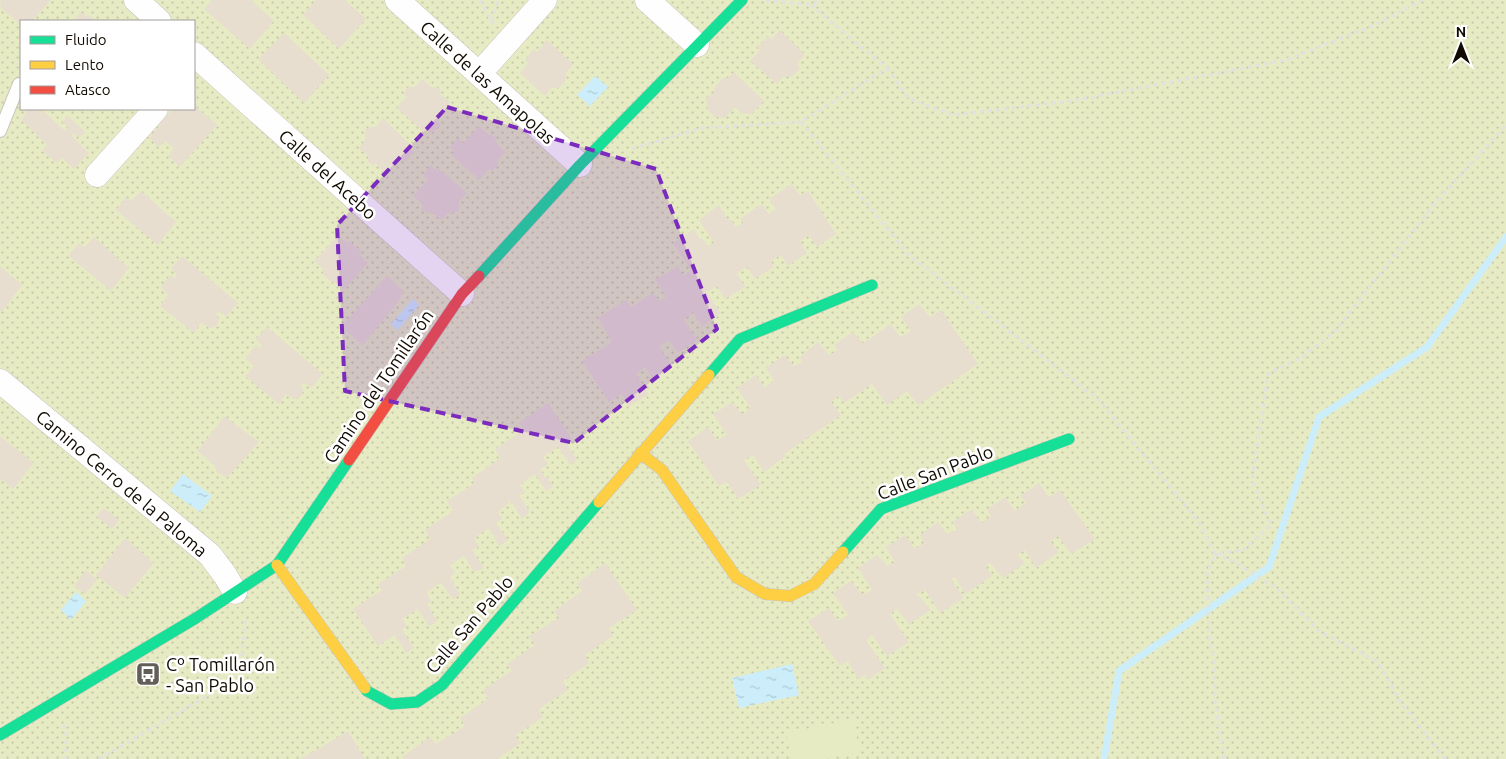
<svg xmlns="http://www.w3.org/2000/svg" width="1506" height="759" viewBox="0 0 1506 759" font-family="Ubuntu,sans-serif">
	<defs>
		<pattern id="park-dots" width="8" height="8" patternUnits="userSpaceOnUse" patternTransform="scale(1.25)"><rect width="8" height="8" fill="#e7ebc3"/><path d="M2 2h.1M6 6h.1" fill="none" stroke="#c5c8a6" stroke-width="1.8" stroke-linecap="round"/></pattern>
		<pattern id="water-ripples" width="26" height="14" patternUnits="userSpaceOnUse" patternTransform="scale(1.25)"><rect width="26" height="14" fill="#ccedfa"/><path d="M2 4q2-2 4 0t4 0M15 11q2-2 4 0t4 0" fill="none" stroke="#aecad5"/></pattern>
	</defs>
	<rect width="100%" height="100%" fill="#fcfaf7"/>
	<!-- park -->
	<path fill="url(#park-dots)" fill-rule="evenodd" d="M0,0H1506V759H0ZM21,21H194V109H21Z"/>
	<!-- pitch -->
	<path fill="#e7ebc3" d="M853,719L860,752L826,759H792L786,733Z"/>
	<!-- water -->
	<path fill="url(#water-ripples)" d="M595,76L608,87L590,106L577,95Z
		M413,299L419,305L398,330L391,324Z
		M183,474L212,496L200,512L170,491Z
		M76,592L86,601L71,620L61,610Z
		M792,664L799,695L739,708L732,678Z"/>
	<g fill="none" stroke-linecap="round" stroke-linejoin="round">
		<!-- stream -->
		<path stroke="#ccedfa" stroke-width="7" d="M1104,759L1119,671L1269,567L1319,417L1427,347L1506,237"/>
	</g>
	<!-- building -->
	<path fill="#e7ded0" d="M1,0H51L32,21H21V25L0,7Z
		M212,0H251L274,21L250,49L204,9Z
		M316,0H345L366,19L339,49L303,15Z
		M81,12L86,17L88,14L95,21H73Z
		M780,30L805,55L798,62L799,70L791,77H783L777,84L750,61L760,50L757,48L768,36L772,39Z
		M284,33L329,75L304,103L258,59Z
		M547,40L573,64L566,73L567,79L559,88H551L545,96L520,73L528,63L525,60L534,49L537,52Z
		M734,72L764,101L752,114H742L735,107L725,118L715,117L708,110L706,99L714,92V88L723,78H728Z
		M422,79L433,88L437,87L441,91L440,94L450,102L436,120L441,125L432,133L427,129L425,133L397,108L406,97L404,93L408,87H415Z
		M194,103L198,106L196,107L217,125L180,167L168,156L174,148L165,141L159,147L149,138L160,125L157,122L163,114L166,116L173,109H194Z
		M27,109H41L65,131L68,127L62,122L68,116L85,132L79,138L74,133L72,136L89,153L74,169L62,158L57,163L42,151L47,145L22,121Z
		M383,118L410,144L408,146L414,152L405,161L400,156L385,173L376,164L372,165L368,162V156L359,148L365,140V130L369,127H376Z
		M479,126L489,135H492L496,138V142L505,152L498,160V166L493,170H488L479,180L451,154L455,152L450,147L458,138L463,143Z
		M431,165L437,171L439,169L467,193L459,201L460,208L457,212L448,213L441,220L431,212L426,213L422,209L423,204L413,196L428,180L423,175Z
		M792,184L800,196L808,191L836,234L817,247L809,235L800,241L807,253L788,266L781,255L771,261L774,267L755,279L747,267L737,273L745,287L725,299L717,286L707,292L721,313L702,326L693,312L684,320L697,340L678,353L669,340L659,347L673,367L653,379L645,367L636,374L649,394L629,407L622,394L609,402L582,361L612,342L598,318L626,300L631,307L653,293L659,301L666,297L655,280L678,266L683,276L691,270L673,243L694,229L700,239L702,238L708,246L714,243L699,220L719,205L728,220L730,219L736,227L743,223L740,219L762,204L769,214L776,209L769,199Z
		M141,191L176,222L158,245L116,210L126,197L131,201Z
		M338,236L347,243L349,241L362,252L360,255L368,263L344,290L337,283L331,282L324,276L322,268L314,261Z
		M94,237L129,268L111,291L69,256L79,243L85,247Z
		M182,256L238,303L226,317L221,312L216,313L219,321L216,327L209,328L201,323L194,333L160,306L168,295L161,287L170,275L176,279V274L171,268Z
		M0,266L22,285L2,312L0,310Z
		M387,276L404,291L398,302L363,345L341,327Z
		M919,304L930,317L941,310L978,364L918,405L907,391L887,405L872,384L844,403L839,396L831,402L841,415L784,454L786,456L764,472L753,455L744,460L761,485L738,499L727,482L719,486L688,441L708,427L717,440L727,435L713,414L732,402L743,415L750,407L737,388L756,375L765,388L774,380L766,368L784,355L794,366L802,362L800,357L818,342L829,355L838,350L834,345L853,332L863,343L891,324L900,337L911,331L901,317Z
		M267,327L323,374L311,388L306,383L301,384L303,391L301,397L294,399L286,394L279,404L245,376L254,366L245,358L256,345L261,349V345L256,339Z
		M548,403L572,439L566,442L577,460L570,465L558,447L543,457L548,464L541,469L545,478L548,477L553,487L546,491L535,474L520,485L525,492L519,495L530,512L522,519L511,501L498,512L502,519L496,523L508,540L499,546L489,528L474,538L479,547L472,550L484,568L474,572L464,556L450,565L455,573L450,577L460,594L453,600L441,582L427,592L431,601L427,604L437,621L429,626L418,609L402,619L407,626L402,630L414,648L406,653L395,635L378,646L353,609L382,590L378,584L406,566L402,558L430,539L425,530L453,511L447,501L475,483L472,478L500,458L495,449L523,430L519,423Z
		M224,416L259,442L227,478L217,472L215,466L198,451Z
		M0,436L34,463L13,489L0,479Z
		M1039,483L1049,497L1060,490L1095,539L1071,554L1058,536L1050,541L1059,552L1036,568L1025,550L1018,555L1025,563L1003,578L990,563L985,566L992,576L965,594L955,577L951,579L964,598L940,613L925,590L917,594L931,610L909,624L897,609L890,614L909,642L887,656L872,635L866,640L885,668L868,680L865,675L858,679L848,661L840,666L808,621L829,608L837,621L848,615L833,593L851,581L863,595L872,590L858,568L877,555L887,566L895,562L886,547L905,535L915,549L924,543L920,535L938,522L947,534L958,529L952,522L972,509L981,523L991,516L987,509L1005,497L1015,511L1026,503L1020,496Z
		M104,508L119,520L112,529L96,516Z
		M125,538L154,563L125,598L96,575Z
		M605,563L637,610L609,628L613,636L585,655L589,663L563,681L568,690L539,709L543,717L515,736L521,743L497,759H404L402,757L430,737L436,744L465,726L460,718L488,699L483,690L512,671L507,664L535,645L529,636L559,618L554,611L582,591L577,583Z
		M86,570L97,580L85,594L74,586Z
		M348,731L365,759H300L313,752Z"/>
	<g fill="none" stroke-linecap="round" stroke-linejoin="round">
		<defs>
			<path id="lane" d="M0,131L19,84"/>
			<path id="street" d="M136,0L159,21
				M397,0L580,165
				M647,0L697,45
				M194,54L462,294
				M479,74L545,0
				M97,175L156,109
				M0,381L210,555L225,575L235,592"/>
			<path id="fast" d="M479,276L580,165L742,0
				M709,375L740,339L872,285
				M843,552L881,509L1069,439
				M365,688L367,691L391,704L417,702L442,685L599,502
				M0,735L196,618L277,565L349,460"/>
			<path id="slow" d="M640,453L662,470L736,577L765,594L790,596L814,584L843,552
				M599,502L709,375
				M277,565L365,688"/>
			<path id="jam" d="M349,460L462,294L479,276"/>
		</defs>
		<!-- lane casing -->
		<use href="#lane" stroke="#c8c4bc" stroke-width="14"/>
		<!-- street casing -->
		<use href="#street" stroke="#c8c4bc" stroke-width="25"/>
		<!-- fast casing -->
		<use href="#fast" stroke="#c8c4bc" stroke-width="12"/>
		<!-- slow casing -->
		<use href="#slow" stroke="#c8c4bc" stroke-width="12"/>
		<!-- jam casing -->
		<use href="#jam" stroke="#c8c4bc" stroke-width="12"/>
		<!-- path -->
		<path stroke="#e2e2e1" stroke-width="3" stroke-dasharray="4 4" stroke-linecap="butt" d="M480,0L493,24
			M766,0L811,5
			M492,21L498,0
			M887,68L909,99L953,115L1071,101L1286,60L1377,24L1422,0
			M801,122L908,254L1097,398L1198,521L1215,554L1243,550L1271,525L1252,480L1268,374L1304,356L1336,330L1436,202L1506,125
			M632,149L701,128L801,122L887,68L811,5L819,0
			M63,725L66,730V759
			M99,759L240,677L245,624L243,617
			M1224,759L1215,701L1214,660L1209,638L1207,574L1215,554L1233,561L1276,588L1319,631L1378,662L1400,701L1445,759"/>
		<!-- lane -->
		<use href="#lane" stroke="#fffefe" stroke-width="12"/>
		<!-- street -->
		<use href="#street" stroke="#fffefe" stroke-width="24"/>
		<!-- fast -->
		<use href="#fast" stroke="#16e098" stroke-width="11"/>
		<!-- slow -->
		<use href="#slow" stroke="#ffcf43" stroke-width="11"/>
		<!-- jam -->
		<use href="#jam" stroke="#f24e42" stroke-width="11"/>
	</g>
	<!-- marked area -->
	<path fill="#7b2cbf" fill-opacity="0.2" stroke="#7b2cbf" stroke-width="4" stroke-dasharray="10 6" stroke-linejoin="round" d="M447,107L656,169L717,329L574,443L345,391L337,225Z"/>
	<!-- icons -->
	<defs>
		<symbol id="bus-square" viewBox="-11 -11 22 22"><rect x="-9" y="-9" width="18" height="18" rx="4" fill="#635e58" stroke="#fff"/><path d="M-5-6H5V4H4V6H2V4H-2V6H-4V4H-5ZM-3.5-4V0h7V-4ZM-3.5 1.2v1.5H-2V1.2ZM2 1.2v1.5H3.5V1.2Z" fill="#fff"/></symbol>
	</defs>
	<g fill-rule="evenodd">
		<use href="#bus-square" x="134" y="660" width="28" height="28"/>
	</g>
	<g text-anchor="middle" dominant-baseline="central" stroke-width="5" stroke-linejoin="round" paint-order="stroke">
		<!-- street labels -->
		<g font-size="18" fill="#110a02" stroke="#fff">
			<text transform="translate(488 82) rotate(42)">Calle de las Amapolas</text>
			<text transform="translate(328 174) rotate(42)">Calle del Acebo</text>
			<text transform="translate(378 386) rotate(-56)">Camino del Tomillarón</text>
			<text transform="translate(935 472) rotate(-21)">Calle San Pablo</text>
			<text transform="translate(122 483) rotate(40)">Camino Cerro de la Paloma</text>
			<text transform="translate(469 624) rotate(-49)">Calle San Pablo</text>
		</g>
		<!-- poi labels -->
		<g font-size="18" fill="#110a02" stroke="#fff" text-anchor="start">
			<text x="166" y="664">Cº Tomillarón<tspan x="166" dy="21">- San Pablo</tspan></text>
		</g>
	</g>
	<!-- legend -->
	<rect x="20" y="20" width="175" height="90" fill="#ffffff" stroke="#a09d9a"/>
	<rect x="30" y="36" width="25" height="8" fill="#16e098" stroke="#a09d9a"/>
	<text x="65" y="45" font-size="15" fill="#110a02">Fluido</text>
	<rect x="30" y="61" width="25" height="8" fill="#ffcf43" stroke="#a09d9a"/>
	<text x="65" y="70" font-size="15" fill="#110a02">Lento</text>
	<rect x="30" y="86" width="25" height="8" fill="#f24e42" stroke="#a09d9a"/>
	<text x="65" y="95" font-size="15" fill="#110a02">Atasco</text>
	<!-- north arrow -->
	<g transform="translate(1461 45)" stroke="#ffffff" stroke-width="4" paint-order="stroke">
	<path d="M0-4L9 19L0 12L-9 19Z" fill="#110a02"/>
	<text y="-8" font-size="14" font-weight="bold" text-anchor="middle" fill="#110a02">N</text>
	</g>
</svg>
